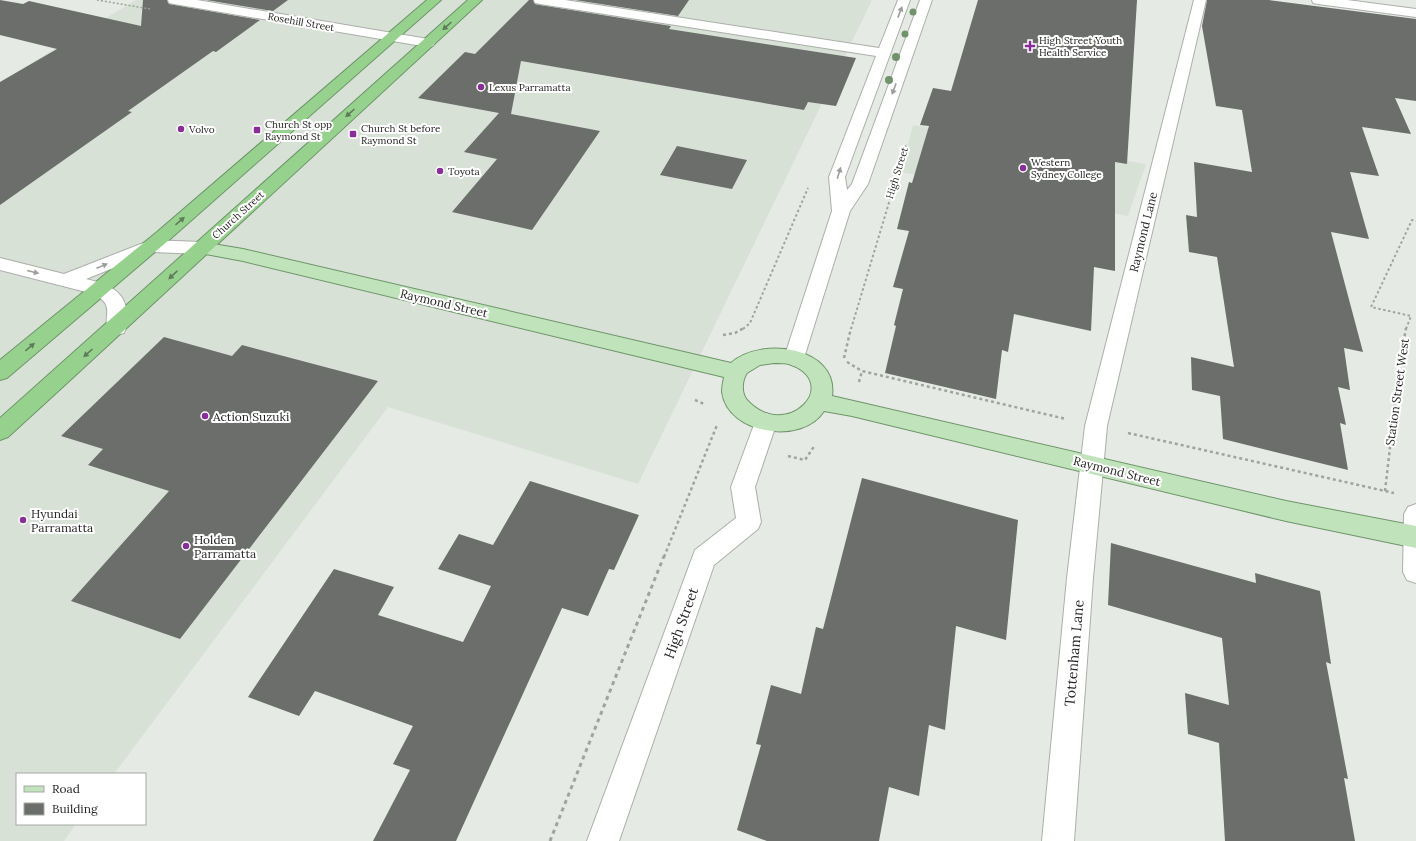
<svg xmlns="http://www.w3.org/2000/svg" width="1416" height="841" viewBox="0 0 1416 841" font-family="Lora,serif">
	<rect width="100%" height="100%" fill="#e6eae5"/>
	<!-- built -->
	<path fill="#d7e1d6" d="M136,0H872L638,484L388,407L114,774H17V824H76L64,841H0V82Z
		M913,125L1146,164L1128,216L901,172Z"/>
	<!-- building -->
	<path fill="#6b6e6a" d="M0,0L23,4L29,1L141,26L143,0H167L169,4L260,20L216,52L213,51L128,111L132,112L0,205V82L57,49L0,35Z
		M206,0H288L273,11Z
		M529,0H533L535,4L540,5L671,26L669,29L856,58L836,106L808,102L804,110L521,61L511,114L600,131L532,230L452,212L497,159L464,152L499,113L418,98L465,52L475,54Z
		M575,0H689L678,16Z
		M978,0H1137L1127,164L1115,162V271L1094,267L1091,331L1014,314L1008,352L1002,350L996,399L885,373L896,326L894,325L903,289L893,287L909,231L897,229L909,182L912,183L929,126L920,125L933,88L951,91Z
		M1207,0H1269L1416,19V101L1395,98L1411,134L1362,127L1379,176L1350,172L1369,239L1331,232L1363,352L1344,348L1350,390L1338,387L1346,425L1340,423L1348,470L1223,439L1220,396L1192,390L1191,357L1234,367L1217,257L1189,252L1186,215L1197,217L1194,162L1252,172L1242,110L1216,106L1202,26Z
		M677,146L747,160L732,189L660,175Z
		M164,337L232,356L242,345L378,381L180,639L71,601L169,491L88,465L103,449L61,436Z
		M862,478L1018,520L1006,640L956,626L945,730L929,725L919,796L889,787L879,841H767L737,830L761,745L756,744L771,685L801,694L816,627L823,629Z
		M530,481L639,515L614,570L609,569L588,616L562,608L456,841H373L410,770L393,764L413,726L315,691L299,716L248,697L334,569L394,587L378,615L463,642L491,586L438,569L459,534L493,545Z
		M1111,543L1256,583L1255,573L1320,591L1331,664L1326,662L1348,779L1344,778L1355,841H1225L1219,743L1188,734L1185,693L1229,705L1222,638L1108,605Z"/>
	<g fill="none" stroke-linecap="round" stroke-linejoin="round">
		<defs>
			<path id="minor" d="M168,0H197L428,39L433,40L435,43L433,46L428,47L174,4L169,3Z
				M534,0H565L879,48L898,0H910L845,177L847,190L852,184L920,0H932L868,184L850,211L804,358L801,363L794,366L787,363L784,358L832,211L829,177L876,56L540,4L535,3Z
				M1194,0H1206L1107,426L1093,578L1074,841H1042L1067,578L1085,426Z
				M1312,0H1347L1416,9V17L1318,4L1313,3Z
				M151,240L201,242L207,244L210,248L207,252L201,254L153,252L86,279C107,284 126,290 127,315C128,322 127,327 124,333L117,335L110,333C100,317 118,307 94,294L0,270V258L64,274Z
				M766,413L774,416L777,422L755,487L761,522L758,529L714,565L619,841H587L692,558L695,550L736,518L731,487L755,422L758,416Z
				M1416,504V583L1407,580L1403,572L1404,514L1408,507Z"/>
			<path id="major" d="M201,242L243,249L731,363C761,336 839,347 832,396L1286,501L1416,526V548L1286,521L852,416L824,411C803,445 728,435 722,392C722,387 723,382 724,377L243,261L195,252L192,248L195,244ZM774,363C779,363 785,363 789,364C844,383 786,443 747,400C741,393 742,380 747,373L760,365Z"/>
			<path id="highway" d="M427,0H441L169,240L7,378L0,380V360L157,232Z
				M468,0H482L67,383L8,437L0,440V418Z"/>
		</defs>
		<!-- minor casing -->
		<use href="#minor" stroke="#abafaa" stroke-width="2"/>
		<!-- major casing -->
		<use href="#major" stroke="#6e9569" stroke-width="2"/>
		<!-- highway casing -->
		<use href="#highway" stroke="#6e9569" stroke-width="2"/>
		<!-- path-far3 -->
		<path stroke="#a0a39f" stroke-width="1.5" stroke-dasharray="2 2" stroke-linecap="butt" d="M97,0L150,9
			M905,147L906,145"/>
		<!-- path-far2 -->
		<path stroke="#a0a39f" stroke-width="2" stroke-dasharray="2.5 2.5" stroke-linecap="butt" d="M743,329L750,323L808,188
			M851,329L906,146
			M1406,329L1411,316L1371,307L1412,220L1416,221"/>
		<!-- path-far1 -->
		<path stroke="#a0a39f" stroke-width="2.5" stroke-dasharray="3 3" stroke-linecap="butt" d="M723,335L735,333L744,328
			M844,358L851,328
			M847,362L862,371L1066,419
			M859,382L862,371
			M695,400L704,404
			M1128,433L1394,493
			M788,456L805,460L815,445
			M1385,491L1399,369L1406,328
			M664,557L717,425"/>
		<!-- path -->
		<path stroke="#a0a39f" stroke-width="3" stroke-dasharray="4 4" stroke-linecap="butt" d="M550,841L664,556"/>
		<!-- minor -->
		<use href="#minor" fill="#fff" fill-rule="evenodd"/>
		<!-- major -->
		<use href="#major" fill="#c0e3bb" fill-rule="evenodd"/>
		<!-- highway -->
		<use href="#highway" fill="#96d18e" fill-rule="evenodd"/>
	</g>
	<!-- trees -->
	<g fill="#70936b">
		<circle cx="913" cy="12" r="3.5"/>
		<circle cx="905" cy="34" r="3.5"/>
		<circle cx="896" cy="57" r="4"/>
		<circle cx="889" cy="80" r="4"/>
	</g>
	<!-- one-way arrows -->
	<defs><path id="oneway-solid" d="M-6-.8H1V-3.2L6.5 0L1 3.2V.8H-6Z"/></defs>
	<g fill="#9d9d9c">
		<use href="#oneway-solid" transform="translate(900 12) rotate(-69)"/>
		<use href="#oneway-solid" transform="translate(894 89) rotate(110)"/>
		<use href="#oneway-solid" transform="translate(839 173) rotate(-73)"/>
		<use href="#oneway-solid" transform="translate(102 266) rotate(-22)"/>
		<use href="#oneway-solid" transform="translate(33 272) rotate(14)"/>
	</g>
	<g fill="#5e7c59">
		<use href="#oneway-solid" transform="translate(447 26) rotate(138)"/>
		<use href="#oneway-solid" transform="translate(350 113) rotate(138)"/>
		<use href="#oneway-solid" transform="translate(180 221) rotate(-41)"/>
		<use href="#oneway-solid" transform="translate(173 275) rotate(137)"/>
		<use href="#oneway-solid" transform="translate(30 347) rotate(-40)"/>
		<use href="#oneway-solid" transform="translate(88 353) rotate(138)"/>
	</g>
	<!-- markers -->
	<g fill="#892d98" stroke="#fff" stroke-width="1.5">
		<path d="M1028 40h4v4h4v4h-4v4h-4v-4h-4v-4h4z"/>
		<circle cx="481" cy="87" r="4"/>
		<circle cx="181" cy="129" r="4"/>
		<rect x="253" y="126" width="8" height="8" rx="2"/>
		<rect x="349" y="130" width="8" height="8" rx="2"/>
		<circle cx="1023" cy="168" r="4"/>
		<circle cx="440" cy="171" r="4"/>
		<circle cx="205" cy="416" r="4"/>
		<circle cx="23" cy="520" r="4"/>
		<circle cx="186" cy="546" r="4"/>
	</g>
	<g text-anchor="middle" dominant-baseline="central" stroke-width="4" stroke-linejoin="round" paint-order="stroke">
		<!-- far-street labels -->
		<g font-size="10" fill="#252624" stroke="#fff">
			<text transform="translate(301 22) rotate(10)">Rosehill Street</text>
			<text transform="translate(897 173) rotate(-73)">High Street</text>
			<text transform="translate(238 215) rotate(-42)">Church Street</text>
		</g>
		<!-- far-poi labels -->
		<g font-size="10" fill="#252624" stroke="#fff" text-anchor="start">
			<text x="1039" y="40">High Street Youth<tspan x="1039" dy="12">Health Service</tspan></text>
			<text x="489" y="87">Lexus Parramatta</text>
			<text x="265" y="124">Church St opp<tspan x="265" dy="12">Raymond St</tspan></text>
			<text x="361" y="128">Church St before<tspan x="361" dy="12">Raymond St</tspan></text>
			<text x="189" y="129">Volvo</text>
			<text x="1031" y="162">Western<tspan x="1031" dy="12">Sydney College</tspan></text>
			<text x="448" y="171">Toyota</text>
		</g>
		<!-- street labels -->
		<g font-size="12" fill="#252624" stroke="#fff">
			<text transform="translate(1143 232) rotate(-76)">Raymond Lane</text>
			<text transform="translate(444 303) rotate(13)">Raymond Street</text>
			<text transform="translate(1397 392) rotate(-82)">Station Street West</text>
			<text transform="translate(1117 471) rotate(14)">Raymond Street</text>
		</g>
		<!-- poi labels -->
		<g font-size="12" fill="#252624" stroke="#fff" text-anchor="start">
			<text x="213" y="416">Action Suzuki</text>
			<text x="31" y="513">Hyundai<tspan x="31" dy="14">Parramatta</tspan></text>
			<text x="194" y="539">Holden<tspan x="194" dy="14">Parramatta</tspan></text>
		</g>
		<!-- near-street labels -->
		<g font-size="14" fill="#252624" stroke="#fff">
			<text transform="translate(681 623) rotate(-70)">High Street</text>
			<text transform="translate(1074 653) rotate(-85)">Tottenham Lane</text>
		</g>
	</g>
	<!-- legend -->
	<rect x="16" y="773" width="130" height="52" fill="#ffffff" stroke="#a8a8a7"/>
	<rect x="24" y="786" width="20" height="6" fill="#c0e3bb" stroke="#a8a8a7"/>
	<text x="52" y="793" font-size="12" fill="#252624">Road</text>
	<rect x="24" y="803" width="20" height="12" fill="#6b6e6a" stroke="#a8a8a7"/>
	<text x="52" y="813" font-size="12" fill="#252624">Building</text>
</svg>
